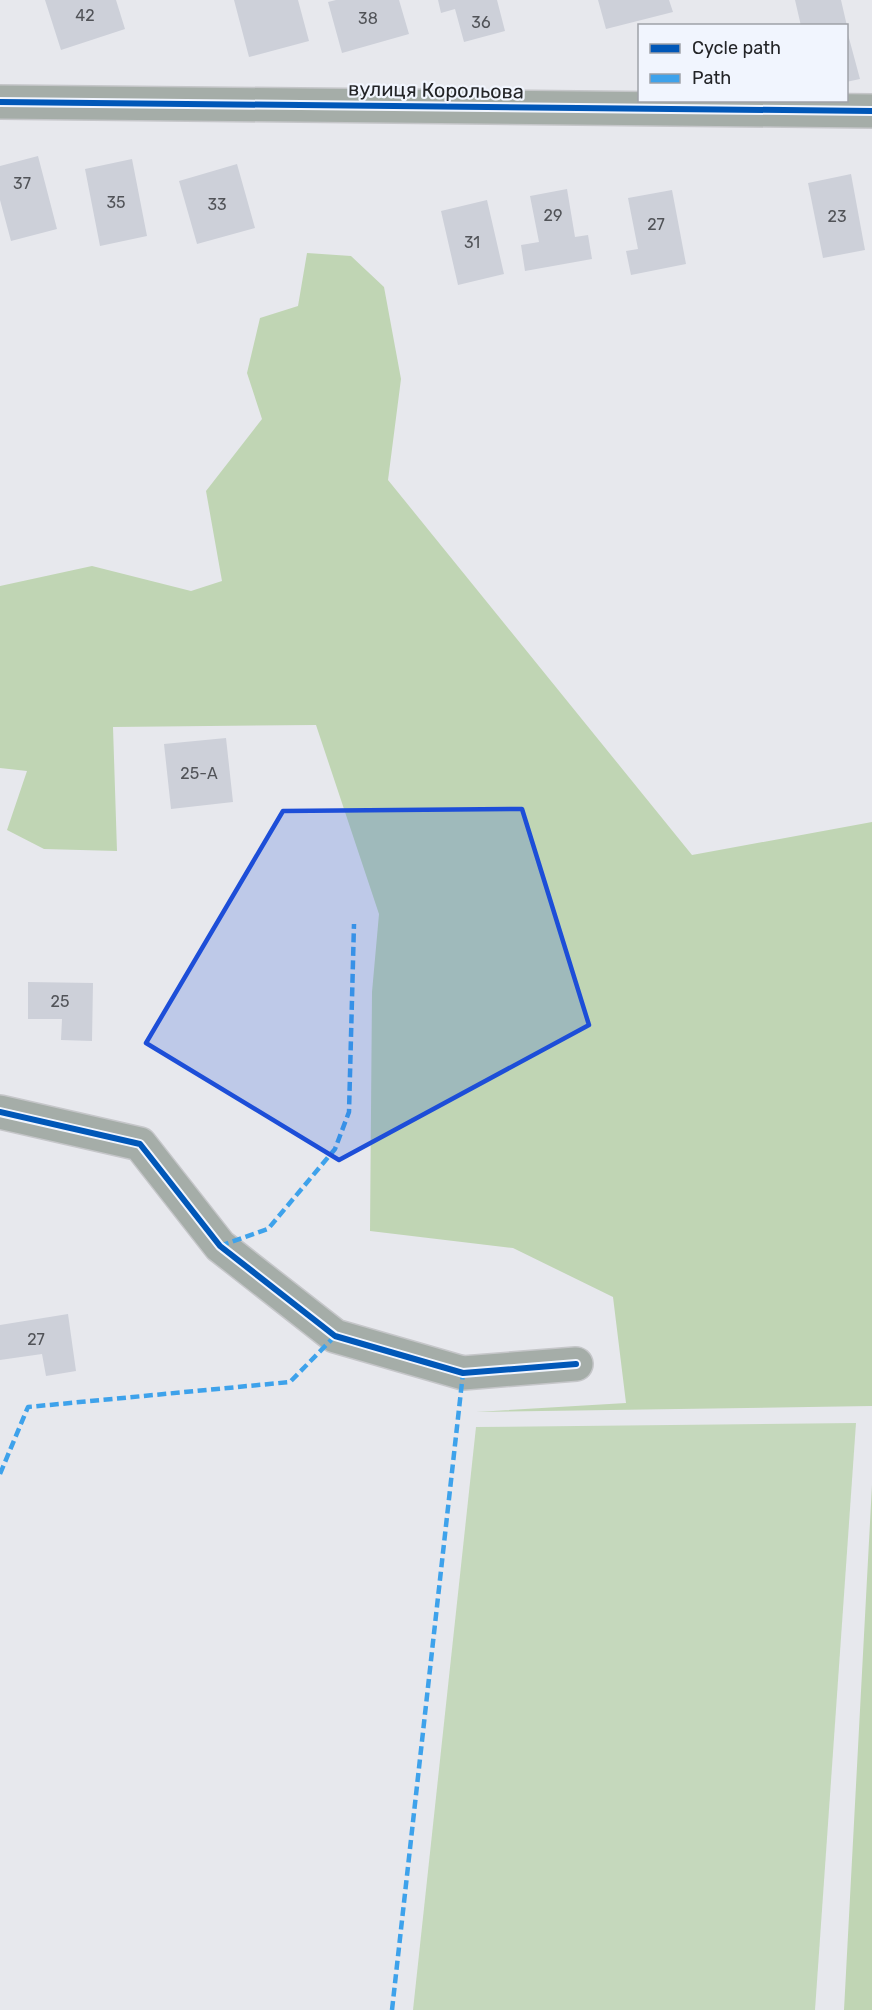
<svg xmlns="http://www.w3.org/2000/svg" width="872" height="2010" viewBox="0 0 872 2010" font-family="Rubik,sans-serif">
	<rect width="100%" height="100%" fill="#e7e8ed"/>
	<!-- green -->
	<path fill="#c5d8bc" d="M856,1423L815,2010H413L476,1427Z"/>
	<!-- forest -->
	<path fill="#c0d5b4" d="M307,253L351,256L384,287L401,379L388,480L692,855L872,822V1406L476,1412L626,1403L613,1297L513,1248L370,1231L372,992L379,914L316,725L113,727L117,851L44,849L7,830L27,771L0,768V586L92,566L191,591L222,581L206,491L262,419L247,373L260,318L298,306Z
		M872,1485V2010H844Z"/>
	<!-- building -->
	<path fill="#cdd0d9" d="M45,0H116L125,29L61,50Z
		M234,0H298L309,41L249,57Z
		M336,0H399L409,34L342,53L328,2Z
		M438,0H497L505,31L464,42L455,9L441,13Z
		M598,0H669L673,12L606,29Z
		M795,0H841L847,26H801Z
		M846,27L860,79L846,82Z
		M38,156L57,229L11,241L0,200V166Z
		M132,159L147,236L100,246L85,169Z
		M237,164L255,228L197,244L179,181Z
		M851,174L865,250L823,258L808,183Z
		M567,189L575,237L588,235L592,259L525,271L521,245L539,242L530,196Z
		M672,190L686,264L631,275L626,251L638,249L628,198Z
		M487,200L504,274L458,285L441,211Z
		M226,738L233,802L171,809L164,744Z
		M28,982L93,983L92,1041L61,1040L62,1019H28Z
		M68,1314L76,1371L46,1376L42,1354L0,1360V1325Z"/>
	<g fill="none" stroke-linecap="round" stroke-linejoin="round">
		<defs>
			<path id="minor" d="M0,102L872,111
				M0,1112L140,1144L220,1246L335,1336L463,1373L576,1364"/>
		</defs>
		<!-- minor casing -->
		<use href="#minor" stroke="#c5c6c9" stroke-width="36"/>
		<!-- minor -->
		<use href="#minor" stroke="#a5ada8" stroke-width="33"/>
		<!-- quiet -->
		<path stroke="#3ea2eb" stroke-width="4.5" stroke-dasharray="9 4.5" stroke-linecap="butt" d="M220,1246L268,1229L335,1149L349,1112L354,924
			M0,1474L28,1407L290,1382L335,1336
			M392,2010L463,1373"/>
		<defs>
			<path id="cycleway" d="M0,102L872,111
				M0,1112L140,1144L220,1246L335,1336L463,1373L576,1364"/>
		</defs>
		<!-- cycleway casing -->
		<use href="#cycleway" stroke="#f1f5fe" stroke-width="10"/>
		<!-- cycleway -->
		<use href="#cycleway" stroke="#0057b8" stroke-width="6"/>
	</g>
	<!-- marked area -->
	<path fill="#1d4ed8" fill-opacity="0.2" stroke="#1d4ed8" stroke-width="4.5" stroke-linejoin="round" d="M522,809L589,1025L339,1160L146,1043L283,811Z"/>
	<g text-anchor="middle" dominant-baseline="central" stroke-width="4.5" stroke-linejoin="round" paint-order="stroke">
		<!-- number labels -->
		<g font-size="16" fill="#515358">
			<text x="85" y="15">42</text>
			<text x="368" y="18">38</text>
			<text x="481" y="22">36</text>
			<text x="22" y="183">37</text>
			<text x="116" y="202">35</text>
			<text x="217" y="204">33</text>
			<text x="553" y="215">29</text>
			<text x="837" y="216">23</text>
			<text x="656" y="224">27</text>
			<text x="472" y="242">31</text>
			<text x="199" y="773">25-А</text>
			<text x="60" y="1001">25</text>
			<text x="36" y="1339">27</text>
		</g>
		<!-- street labels -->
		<g font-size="20" fill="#232427" stroke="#f1f5fe">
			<text transform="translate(436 90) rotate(1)">вулиця Корольова</text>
		</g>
	</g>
	<!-- legend -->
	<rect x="638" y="24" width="210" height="78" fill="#f1f5fe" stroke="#9fa1a8" stroke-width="1.5"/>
	<rect x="650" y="44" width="30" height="9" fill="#0057b8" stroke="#9fa1a8" stroke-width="1.5"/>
	<text x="692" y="54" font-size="18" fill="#232427">Cycle path</text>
	<rect x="650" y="74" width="30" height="9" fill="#3ea2eb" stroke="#9fa1a8" stroke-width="1.5"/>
	<text x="692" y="84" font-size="18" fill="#232427">Path</text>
</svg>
